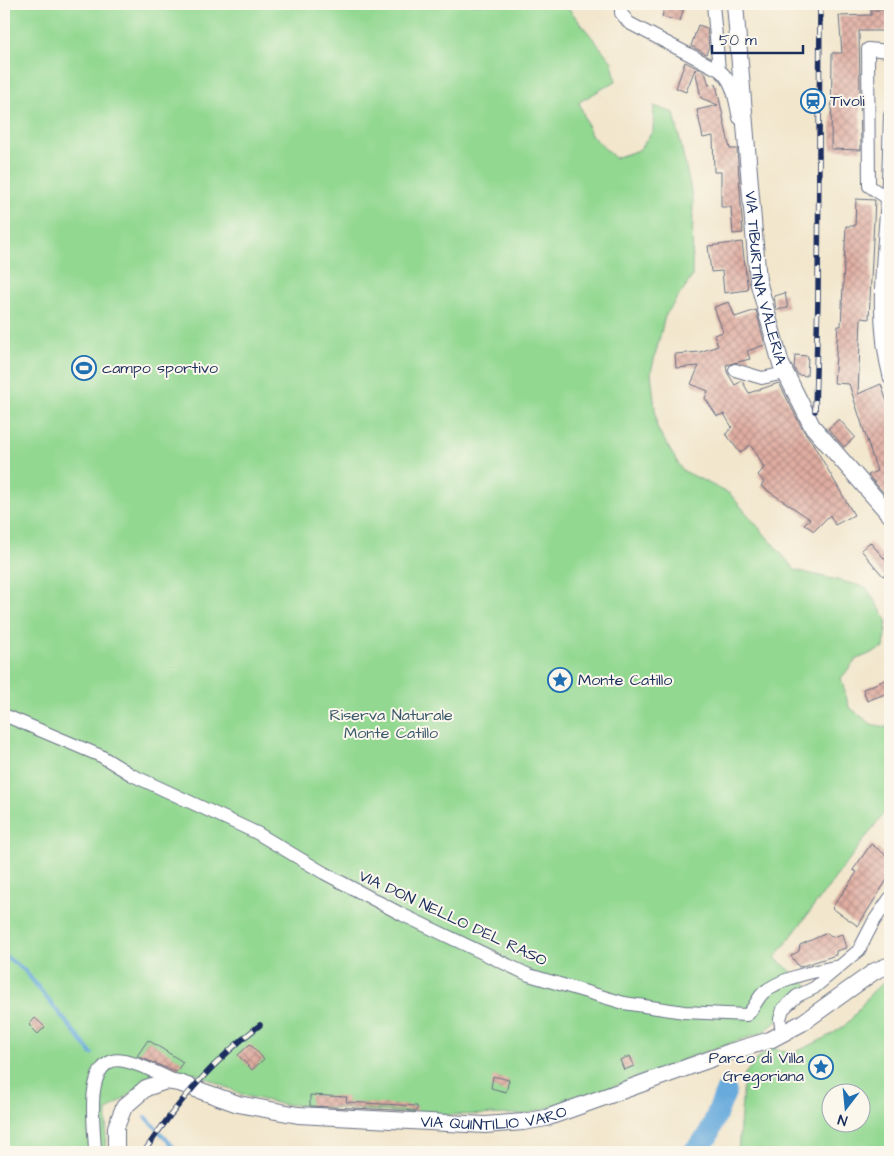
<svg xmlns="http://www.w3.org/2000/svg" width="894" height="1156" viewBox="0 0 894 1156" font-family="'Architects Daughter',sans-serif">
	<defs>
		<pattern id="water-ripples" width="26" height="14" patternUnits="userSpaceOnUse" patternTransform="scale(1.25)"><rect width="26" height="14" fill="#68aadc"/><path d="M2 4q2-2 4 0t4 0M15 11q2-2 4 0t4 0" fill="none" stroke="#558bb6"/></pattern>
		<pattern id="building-cross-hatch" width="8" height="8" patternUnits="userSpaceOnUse" patternTransform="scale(1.25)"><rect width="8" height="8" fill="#e0ada1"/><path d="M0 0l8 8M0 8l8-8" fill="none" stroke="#b58d86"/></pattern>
	</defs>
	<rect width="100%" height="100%" fill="#fbf7ec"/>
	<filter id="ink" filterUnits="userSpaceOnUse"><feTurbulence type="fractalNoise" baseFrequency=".02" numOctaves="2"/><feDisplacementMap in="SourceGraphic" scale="10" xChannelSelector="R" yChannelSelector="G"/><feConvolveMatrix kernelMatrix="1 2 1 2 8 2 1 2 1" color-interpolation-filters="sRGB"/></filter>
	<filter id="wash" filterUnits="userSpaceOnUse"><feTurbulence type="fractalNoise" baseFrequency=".0096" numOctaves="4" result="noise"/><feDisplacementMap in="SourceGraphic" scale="20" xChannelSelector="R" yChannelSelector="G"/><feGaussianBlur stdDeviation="1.12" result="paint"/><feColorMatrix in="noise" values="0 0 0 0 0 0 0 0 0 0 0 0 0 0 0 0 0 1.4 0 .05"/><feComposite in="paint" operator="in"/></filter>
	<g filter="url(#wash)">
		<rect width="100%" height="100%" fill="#f2e6cc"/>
		<!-- green -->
		<path fill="#92d891" stroke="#568478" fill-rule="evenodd" d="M4,4H565L612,62L616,81L579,102L591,135L615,158L639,150L653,131L654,106L674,113L693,200L692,277L665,316L651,372L657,428L682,470L730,494L795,570L866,587L887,620L884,648L857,659L841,678L849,707L871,724L890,728V805L775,958L815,991L762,1033L701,1053L589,1096L527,1114L436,1115L281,1104L246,1096L195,1073L147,1081L107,1111L105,1152H4Z
			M890,270V348C886,321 886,297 890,270Z
			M890,980V1152H738L744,1075L758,1058L772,1048C778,1049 786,1053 792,1052C802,1051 835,1033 844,1026C861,1012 868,988 890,980ZM832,1094H862V1124H832Z"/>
		<!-- water -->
		<path fill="url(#water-ripples)" stroke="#426c9d" d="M708,1136L707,1152H682L686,1145Z"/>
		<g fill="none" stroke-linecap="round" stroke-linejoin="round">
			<!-- stream -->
			<path stroke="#68aadc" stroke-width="4" d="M4,955L25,971L92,1054
				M146,1117L178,1152"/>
			<!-- river -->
			<path stroke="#68aadc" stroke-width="21" d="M693,1152L708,1136L726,1091"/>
		</g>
		<g id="blocks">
			<!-- building -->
			<path fill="url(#building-cross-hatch)" d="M665,4H685L680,21L662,17Z
				M871,10H887V31H859L861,150L831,149L832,53H842L839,16L871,15Z
				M698,25L707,28L709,47L706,54L691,46Z
				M685,62L705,72L709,85L716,84L730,149H737L743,233L733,234L731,207H721V172H714L713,136L703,138L697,110L718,105L701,98L695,69L686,92L676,88Z
				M856,199L875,200L869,319L861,318L858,394L881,384L890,411V500L868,475L877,471L849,384L834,383L838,326H841L846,226H855Z
				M742,242L748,290L724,293L722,271L711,272L708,246Z
				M785,293L788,308L776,310L774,296Z
				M729,302L735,317L756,310L765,345L747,351L750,359L726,365L727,372L735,385L742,381L749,393L779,383L803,430L812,442L854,515L835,525L830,515L814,531L804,524L810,519L761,486L764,482L758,475L764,468L758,456L750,445L740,453L726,434L732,427L724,414L717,416L705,398L708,391L691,384L699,366L676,368L675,354L700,352L718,346L714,335L723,332L714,307Z
				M795,355L808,356L807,376L798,375L794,368Z
				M839,419L855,437L844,447L828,429Z
				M870,542L890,565V570L883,576L861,550Z
				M890,678V692L867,701L863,689Z
				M871,844L890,858V875L858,926L832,908L857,872L853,870Z
				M827,933L833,937L842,934L846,948L836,951V955L799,967L791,956L799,951L800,945Z
				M35,1018L45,1027L38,1034L29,1025Z
				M148,1040L183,1062L176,1072L137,1056Z
				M250,1044L264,1059L252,1070L238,1055Z
				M630,1056L634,1066L624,1070L620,1060Z
				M493,1076L509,1080L506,1092L491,1088Z
				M310,1095L347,1097L346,1102L417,1106V1111L310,1106Z"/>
		</g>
	</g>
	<g filter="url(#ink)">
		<use href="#blocks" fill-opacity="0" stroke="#666f84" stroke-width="1"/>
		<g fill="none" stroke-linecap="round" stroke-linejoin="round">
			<defs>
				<path id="minor" d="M621,4V13L629,23L719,70C734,81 735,101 739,118
					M713,4L719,70
					M890,115C889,143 889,171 887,199C883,261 874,319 890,379
					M887,198L869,186L868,49L890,51
					M735,370L762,378L785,373
					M4,715L101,756L132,775L257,833L324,873L403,915L529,975L624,1003L684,1012L747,1015C754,1009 756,1000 763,993C781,977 817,971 840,966
					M782,1034L780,1019L783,1009L797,996L814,988L859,950L874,921L890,898
					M95,1152C95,1129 84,1072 112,1061C126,1056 161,1075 175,1081"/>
				<g id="major">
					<path id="s1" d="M735,4L758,281L781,364L812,426L890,515"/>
					<path id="s2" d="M116,1152V1127L124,1107L146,1088L166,1081L179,1083L238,1104L298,1115L485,1125L523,1122L546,1118L730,1052L770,1040L802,1023L875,971L890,965"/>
				</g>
			</defs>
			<!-- minor casing -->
			<use href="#minor" stroke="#666f84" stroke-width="14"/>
			<!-- major casing -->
			<use href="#major" stroke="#666f84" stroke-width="18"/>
			<!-- minor -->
			<use href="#minor" stroke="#fff" stroke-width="12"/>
			<!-- major -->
			<use href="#major" stroke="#fff" stroke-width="16"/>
			<defs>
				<path id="rail" d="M815,411L818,297L820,4
					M144,1152C176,1104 214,1060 260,1025"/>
			</defs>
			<!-- rail casing -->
			<use href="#rail" stroke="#1b2f5e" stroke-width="5.5"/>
			<!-- rail -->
			<use href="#rail" stroke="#fbf7ec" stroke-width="4" stroke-dasharray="11" stroke-linecap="butt"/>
		</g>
	</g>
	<!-- icons -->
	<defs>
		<symbol id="station-ring" viewBox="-11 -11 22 22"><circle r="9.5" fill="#fbf7ec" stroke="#1f6fb2" stroke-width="1.5"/><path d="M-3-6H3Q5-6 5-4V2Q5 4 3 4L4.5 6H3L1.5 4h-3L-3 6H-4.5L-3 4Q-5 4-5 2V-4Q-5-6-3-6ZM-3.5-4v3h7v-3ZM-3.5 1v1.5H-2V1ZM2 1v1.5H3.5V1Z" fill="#1f6fb2"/></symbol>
		<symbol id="stadium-ring" viewBox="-11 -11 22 22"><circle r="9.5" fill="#fbf7ec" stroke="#1f6fb2" stroke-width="1.5"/><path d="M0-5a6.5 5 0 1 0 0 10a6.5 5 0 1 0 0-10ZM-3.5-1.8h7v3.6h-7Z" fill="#1f6fb2"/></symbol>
		<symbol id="sight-ring" viewBox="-11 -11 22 22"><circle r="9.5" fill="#fbf7ec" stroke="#1f6fb2" stroke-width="1.5"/><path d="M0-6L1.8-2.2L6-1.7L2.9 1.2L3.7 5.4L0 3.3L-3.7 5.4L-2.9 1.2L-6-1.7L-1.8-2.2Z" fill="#1f6fb2"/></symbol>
	</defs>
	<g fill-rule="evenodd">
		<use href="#station-ring" x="799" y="87" width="28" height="28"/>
		<use href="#stadium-ring" x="70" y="354" width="28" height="28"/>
		<use href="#sight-ring" x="546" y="666" width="28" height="28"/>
		<use href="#sight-ring" x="807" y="1053" width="28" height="28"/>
	</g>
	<g text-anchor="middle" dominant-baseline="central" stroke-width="4" stroke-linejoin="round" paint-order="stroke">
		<!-- poi labels -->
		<g font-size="16" fill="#1b2f5e" stroke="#fbf7ec" text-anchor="start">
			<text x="830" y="101">Tivoli</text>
			<text x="102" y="368">campo sportivo</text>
			<text x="578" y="680">Monte Catillo</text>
			<text x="804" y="1058" text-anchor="end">Parco di Villa<tspan x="804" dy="18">Gregoriana</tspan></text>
		</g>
		<!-- street labels -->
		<g font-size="16" fill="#1b2f5e" stroke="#fbf7ec">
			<text stroke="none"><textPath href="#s1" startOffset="276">VIA TIBURTINA VALERIA</textPath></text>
			<text transform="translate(453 918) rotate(25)">VIA DON NELLO DEL RASO</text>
			<text stroke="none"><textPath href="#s2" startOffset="430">VIA QUINTILIO VARO</textPath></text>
		</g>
		<!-- park labels -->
		<g font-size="16" fill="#39596b" stroke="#fbf7ec">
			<text x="391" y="715">Riserva Naturale<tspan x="391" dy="18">Monte Catillo</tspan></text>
		</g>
	</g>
	<!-- margin -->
	<rect width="894" height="1156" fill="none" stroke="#fbf7ec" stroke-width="20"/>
	<!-- north arrow -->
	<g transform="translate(846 1108) rotate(196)"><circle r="24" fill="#fbf7ec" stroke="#a1a7b3"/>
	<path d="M0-4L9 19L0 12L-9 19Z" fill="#1f6fb2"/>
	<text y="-8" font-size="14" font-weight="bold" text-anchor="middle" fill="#1b2f5e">N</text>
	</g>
	<!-- scale -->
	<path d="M712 45v8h91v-8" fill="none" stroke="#1b2f5e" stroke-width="2.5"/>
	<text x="719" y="45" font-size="15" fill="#1b2f5e" stroke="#fbf7ec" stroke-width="4" paint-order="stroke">50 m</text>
</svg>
